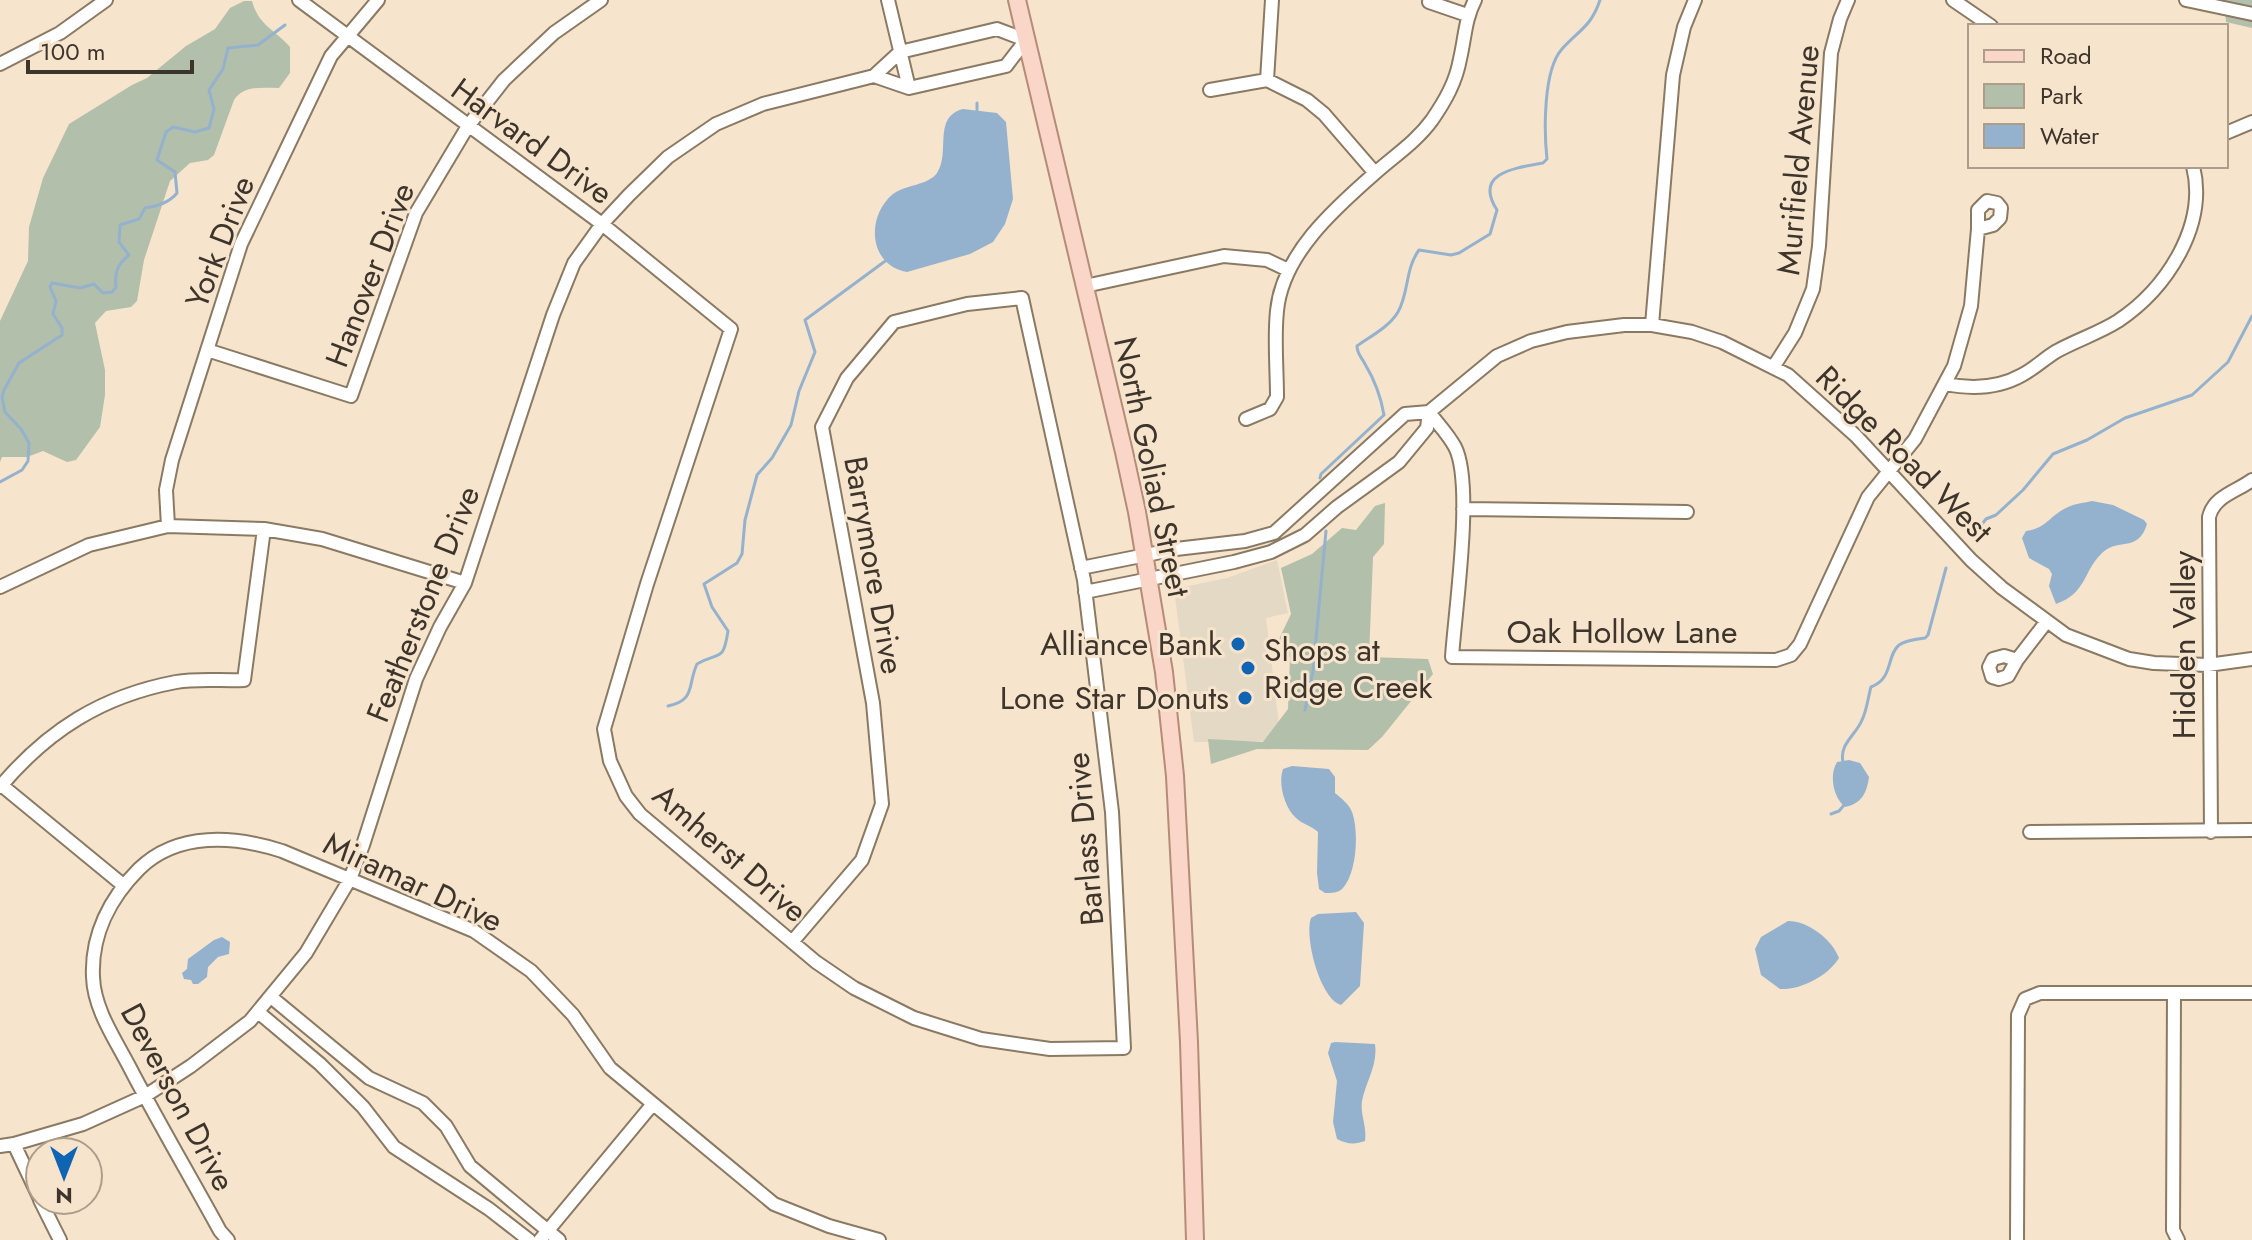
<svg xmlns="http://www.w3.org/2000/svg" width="2252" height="1240" viewBox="0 0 2252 1240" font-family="Jost,sans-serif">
	<rect width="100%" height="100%" fill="#f7e4cc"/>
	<!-- commercial -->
	<path fill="#e4d9c4" d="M1277,560L1288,613L1266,618L1281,741L1194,742L1174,589L1227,578Z"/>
	<!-- green -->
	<path fill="#b2bfaa" d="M2224,0H2252V28L2226,22Z
		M244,1H252C259,26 273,28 290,47V73L279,88C262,88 244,85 234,100L214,155L208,160L190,163L170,181L144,260L137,301L131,307L106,311L95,323L105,370V395L100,427L76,460L67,462L43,451L27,457H2L0,462V321L28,261L29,227L43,178L69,124L132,85L147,78L186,46L215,29L230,8Z
		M1385,503L1384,544L1373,557L1369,657L1428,659L1433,674L1382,737L1368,750L1257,749L1211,764L1208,739L1263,742L1288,709L1290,658L1278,641L1291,614L1281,568L1312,554L1342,528L1356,530L1375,506Z"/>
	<!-- water -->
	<path fill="#94b2ce" d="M963,109L997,113L1006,122L1013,199L1005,224L993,242L970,254L907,272C868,265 866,216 893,194C905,185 929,185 937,173C951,153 932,117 963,109Z
		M2092,501L2113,505L2144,520L2147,524C2138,553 2120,537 2102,553C2083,571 2087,593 2056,604L2049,586L2052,574L2049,569L2029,558L2022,538L2026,531C2047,528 2048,517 2066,508C2073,504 2083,503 2092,501Z
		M1849,760L1860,763L1869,777C1867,793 1861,804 1845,807C1833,797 1829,775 1837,762Z
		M1292,766L1329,769L1335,777V793C1341,798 1349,804 1352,812C1359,831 1357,872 1343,888C1338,893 1332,893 1325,893L1319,889L1317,873L1318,832C1312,826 1302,824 1296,818C1284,807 1278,783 1283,769Z
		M1356,912L1364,923L1360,986L1341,1005C1320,999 1304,937 1311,918L1318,914Z
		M1788,921C1808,921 1832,939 1839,958C1828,976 1801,990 1780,989L1761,975L1755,949L1761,937Z
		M222,937L230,942L229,954L218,957L208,967L207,977L198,984H193L191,980L184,979L182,973L187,969L188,959L214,940Z
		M1335,1042L1375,1044C1378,1065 1366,1081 1362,1101C1360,1115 1367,1125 1365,1141C1354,1145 1347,1144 1337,1139L1333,1122L1337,1081L1328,1053L1331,1043Z"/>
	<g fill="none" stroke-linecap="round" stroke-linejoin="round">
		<!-- stream -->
		<path stroke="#94b2ce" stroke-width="3" d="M977,113V103
			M1320,478L1321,474L1384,415C1381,397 1374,379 1365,364C1361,356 1357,354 1357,346C1371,336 1389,327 1398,312C1409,293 1405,269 1419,250L1451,255L1459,253L1490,234L1497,210C1473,173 1515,168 1543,163L1547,159C1544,131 1543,70 1562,49C1579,30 1591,27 1600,0
			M0,482L22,470L28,461L29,443L21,429L5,412L2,397L4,390L19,363L62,335V328L53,314L56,301L50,287L52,283L80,288L94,284L103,293L112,292L116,287C114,272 118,264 129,255L119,242L120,225L139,219L145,208C157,206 169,203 177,193L175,172L157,160L166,132L173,127L195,132L209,128L214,109L209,90L223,69L228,48L258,45L285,25
			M1976,532L1986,519L1996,515L2023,490L2053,454L2087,440L2125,418L2192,395L2228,362L2252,316
			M668,706C696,700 687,686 697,664C720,651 723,663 728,631L712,607L704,584L737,563L742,554L745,520L757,475L772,458L791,425L799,391L815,352L805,320L888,259
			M1305,710L1313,671L1326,531
			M1843,762C1839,744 1856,735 1862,720C1867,710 1868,697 1871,687C1894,678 1886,656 1899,645C1906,640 1917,639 1925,638L1928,635L1946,568
			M1831,814L1839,811L1844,805"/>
		<defs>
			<path id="minor" d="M299,0L602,224L731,329L647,584L604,729L610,761L626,796L640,814L816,962L854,988L914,1018L981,1039L1050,1049L1124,1048L1112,812L1084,580L1022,298L967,304L894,322L847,378L822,427L873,703L882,804L862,860L792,942
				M888,0L909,88
				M1953,0L1991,26
				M2186,0L2252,14
				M1429,2L1467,15
				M0,64L60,33L106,0
				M1267,80L1272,0
				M1210,90L1267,80L1307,100L1324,114L1375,173
				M2226,133L2252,122
				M1987,201L1997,203L2001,208L2000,218L1993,225L1978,229V210Z
				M1085,286L1224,256L1267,260L1288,270
				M1652,325L1673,75L1684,27L1695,0
				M207,350L351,396L416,213L468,126L504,80L554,33L601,0
				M1774,366L1795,333L1813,289L1819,246L1831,53L1840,19L1848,0
				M1945,384C1971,389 1999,388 2022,375C2035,368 2045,358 2057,351C2077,340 2099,333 2118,321C2166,289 2208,226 2193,166
				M1429,412C1437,423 1448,434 1455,447C1474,484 1455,611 1452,657L1776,660L1791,655L1800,644L1868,497L1915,439L1954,366L1971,306L1978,229
				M1246,419L1270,409L1277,397C1277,369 1274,339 1277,311C1282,255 1334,209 1374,174C1394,156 1416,142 1432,120C1445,101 1456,82 1460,59C1465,38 1465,19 1475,0
				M1463,509L1687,512
				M168,526L166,490L172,460L241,244L331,56L378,0
				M1081,568L1176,549L1245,541L1274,533L1405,414L1429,412L1497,356L1531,341L1567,332L1624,325H1652L1692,332L1722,342L1788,375L1856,436L1971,560L2002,588L2066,635L2129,659L2154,663L2208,665L2252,659
				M0,587L89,545L168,526L264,529L322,539L465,583
				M1085,592L1234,562L1271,552L1305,535L1337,507L1399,462L1427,428L1429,412
				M2004,656L2017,660L2008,676L1999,679L1992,677L1989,667L1993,659Z
				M2017,660L2047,621
				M0,784L123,885
				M0,787C48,730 102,696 176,682C198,678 222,681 244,680L264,529
				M2030,832L2252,830
				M2211,832L2209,517C2214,496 2236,492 2252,480
				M2174,994L2173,1230L2178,1240
				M271,997L369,1078L423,1103L446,1126L470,1166L559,1240
				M258,1012L320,1064L363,1107L394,1147L489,1209L529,1240
				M14,1144L40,1199
				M0,1146L14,1144L83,1124L145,1096L191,1066L250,1021L306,953L350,879L363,845L416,679L440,627L465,583L553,315L574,263L602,224L629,195L668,157L716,124L763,104L874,76L909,88L1006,66L1026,40L997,29L900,52L874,76
				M40,1200L60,1240
				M228,1240L220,1231C190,1176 158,1122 129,1066C115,1039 94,1009 93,977C91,935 110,898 139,869C178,831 235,836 282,851L474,931L531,971L573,1015L610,1068L774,1204L829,1226L879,1240
				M540,1240L652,1105
				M2017,1240L2018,1015L2025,999L2040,993H2252"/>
			<path id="major" d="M1017,0L1124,452L1137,512L1164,672L1175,776L1189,1042L1195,1240"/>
		</defs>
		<!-- minor casing -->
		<use href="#minor" stroke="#8a7a64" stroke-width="16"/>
		<!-- major casing -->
		<use href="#major" stroke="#b58b79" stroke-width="20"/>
		<!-- minor -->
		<use href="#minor" stroke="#fff" stroke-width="12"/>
		<!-- major -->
		<use href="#major" stroke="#f9d6c8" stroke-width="16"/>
	</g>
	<!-- markers -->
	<g fill="#0f65b3" stroke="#f7e4cc" stroke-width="3">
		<circle cx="1238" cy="644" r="8"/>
		<circle cx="1248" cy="668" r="8"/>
		<circle cx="1245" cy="698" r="8"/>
	</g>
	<g text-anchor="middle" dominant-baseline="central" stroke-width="6" stroke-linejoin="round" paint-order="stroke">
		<!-- street labels -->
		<g font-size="32" fill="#3d352c" stroke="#f7e4cc">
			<text transform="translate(532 141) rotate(36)">Harvard Drive</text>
			<text transform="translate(1798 160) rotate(-85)">Murifield Avenue</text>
			<text transform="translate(220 242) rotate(-69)">York Drive</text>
			<text transform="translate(370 275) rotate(-69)">Hanover Drive</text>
			<text transform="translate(1904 454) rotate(45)">Ridge Road West</text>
			<text transform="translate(1152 467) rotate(78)">North Goliad Street</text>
			<text transform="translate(874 565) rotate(80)">Barrymore Drive</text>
			<text transform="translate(423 604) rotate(-68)">Featherstone Drive</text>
			<text x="1622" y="632">Oak Hollow Lane</text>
			<text transform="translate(2184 645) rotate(-90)">Hidden Valley</text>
			<text transform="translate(1085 839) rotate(-95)">Barlass Drive</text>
			<text transform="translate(730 853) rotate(41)">Amherst Drive</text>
			<text transform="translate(413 882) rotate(25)">Miramar Drive</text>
			<text transform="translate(178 1097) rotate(62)">Deverson Drive</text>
		</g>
		<!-- poi labels -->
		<g font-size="32" fill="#3d352c" stroke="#f7e4cc" text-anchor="end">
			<text x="1222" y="644">Alliance Bank</text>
			<text x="1264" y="650" text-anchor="start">Shops at<tspan x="1264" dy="37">Ridge Creek</tspan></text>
			<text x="1229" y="698">Lone Star Donuts</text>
		</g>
	</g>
	<!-- legend -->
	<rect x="1968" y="24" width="260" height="144" fill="#f7e4cc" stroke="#ad9e8c" stroke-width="2"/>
	<rect x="1984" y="50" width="40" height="12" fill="#f9d6c8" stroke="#ad9e8c" stroke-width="2"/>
	<text x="2040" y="64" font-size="24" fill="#3d352c">Road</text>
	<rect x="1984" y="84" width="40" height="24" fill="#b2bfaa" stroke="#ad9e8c" stroke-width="2"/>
	<text x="2040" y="104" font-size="24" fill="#3d352c">Park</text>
	<rect x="1984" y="124" width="40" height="24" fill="#94b2ce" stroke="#ad9e8c" stroke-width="2"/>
	<text x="2040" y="144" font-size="24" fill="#3d352c">Water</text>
	<!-- north arrow -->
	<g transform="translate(64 1176) rotate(180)"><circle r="38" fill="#f7e4cc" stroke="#ad9e8c" stroke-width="2"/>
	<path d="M0-6L14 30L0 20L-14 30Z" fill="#0f65b3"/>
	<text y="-12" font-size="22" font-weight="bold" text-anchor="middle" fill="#3d352c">N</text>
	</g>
	<!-- scale -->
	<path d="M28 60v12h164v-12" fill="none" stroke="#3d352c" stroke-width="4"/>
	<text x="40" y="60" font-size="24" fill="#3d352c" stroke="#f7e4cc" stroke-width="6" paint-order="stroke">100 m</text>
</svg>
